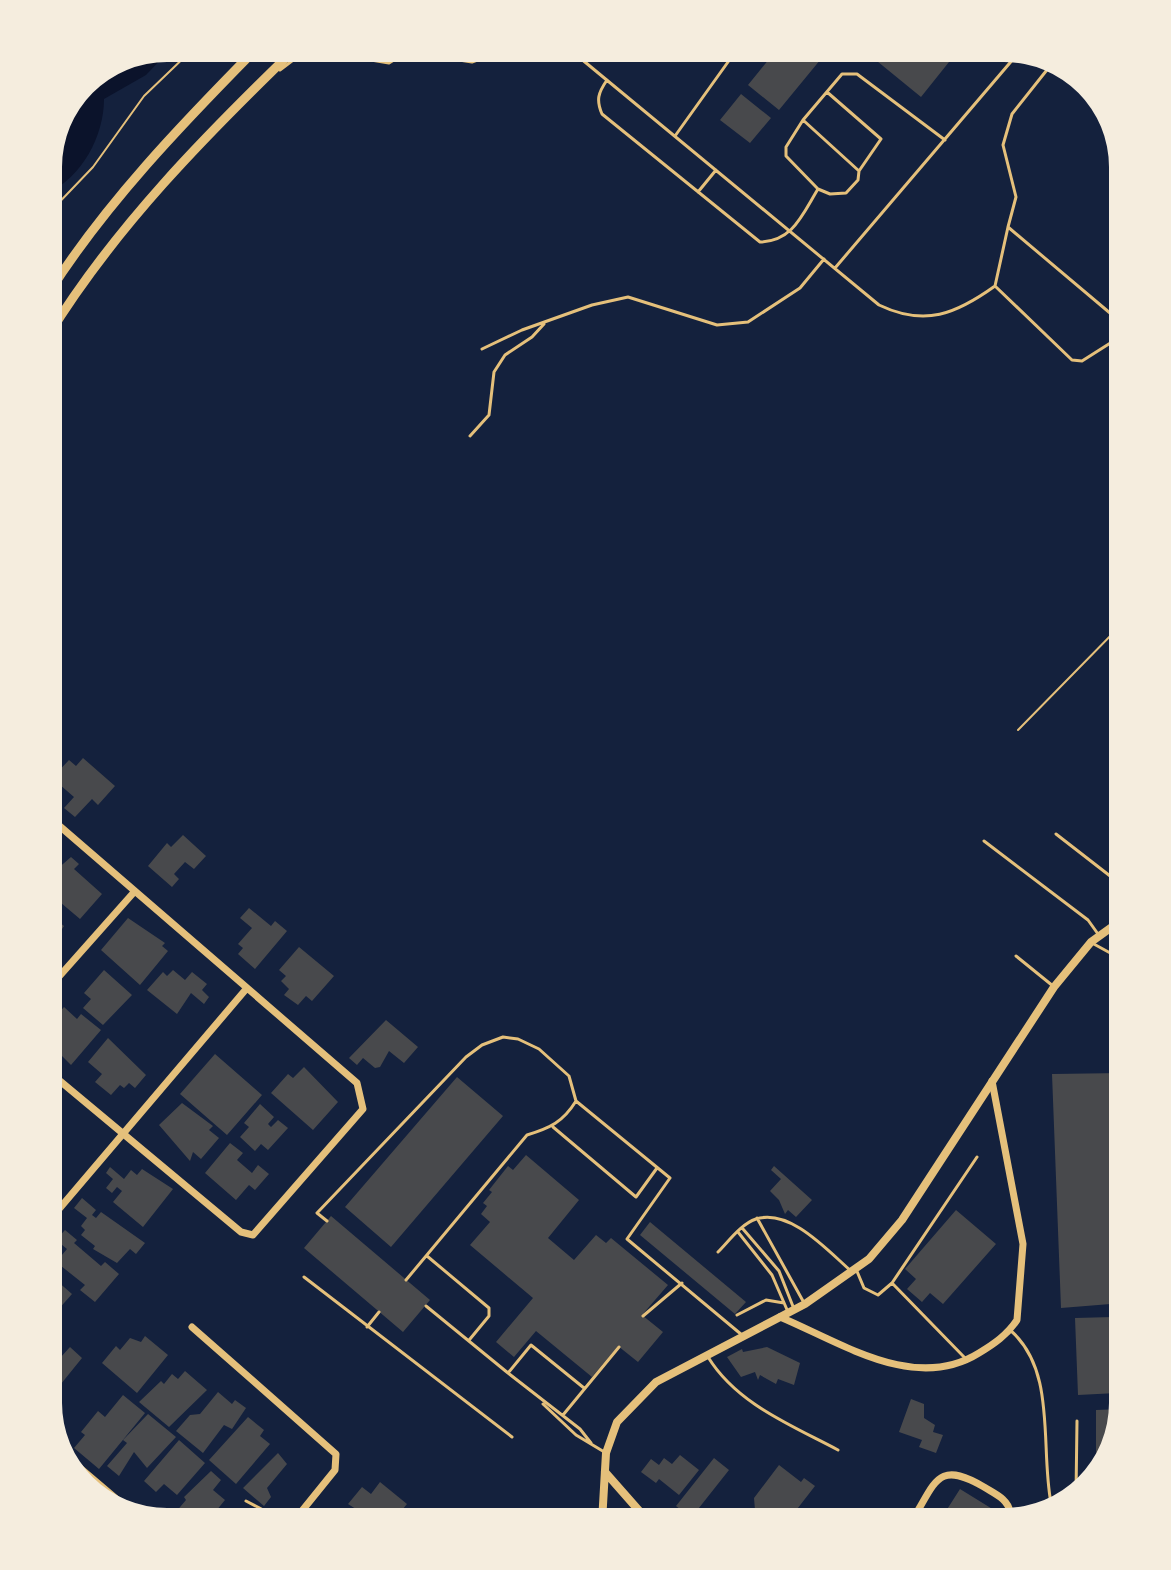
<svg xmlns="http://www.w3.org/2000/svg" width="1171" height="1570" viewBox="0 0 1171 1570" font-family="'Archivo Narrow',sans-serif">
	<rect width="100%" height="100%" fill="#14213d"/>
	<!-- water -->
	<path fill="#0b132b" d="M167,48H172L146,75L104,99C104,136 82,177 48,193V158L88,78Z"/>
	<!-- building -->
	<path fill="#48494c" d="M778,48H830L779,110L748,85Z
		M861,48H932L949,62L921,97Z
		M741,94L771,118L750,143L720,120Z
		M83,758L115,786L98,805L92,799L75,817L64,808L74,797L52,778L69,760L76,766Z
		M183,835L206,856L194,869L185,862L174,874L179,879L172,887L148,866L167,843L171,847Z
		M71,857L79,864L74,869L102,894L80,919L48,892V877Z
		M249,908L271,926L275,921L287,931L255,969L238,954L243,948L238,944L252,928L240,918Z
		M48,913L64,926L48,950Z
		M128,918L165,943L162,946L168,951L140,985L101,950Z
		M299,947L334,976L312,1001L306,996L298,1005L284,995L289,989L281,981L286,976L279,970Z
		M104,970L132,995L103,1025L83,1008L91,999L84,993Z
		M173,970L185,980L192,972L207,984L202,990L209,997L204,1004L191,993L177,1014L147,990L163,972L167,976Z
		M64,1007L77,1019L81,1014L101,1030L71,1065L48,1042V1025Z
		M386,1020L418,1047L404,1063L389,1051L380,1067L375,1068L363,1058L357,1065L349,1058Z
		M108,1038L146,1075L135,1088L129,1083L124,1088L120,1085L111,1095L95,1082L102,1074L88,1062Z
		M215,1054L262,1095L227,1135L180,1094Z
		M304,1067L338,1102L313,1130L271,1093L288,1074L293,1078Z
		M1123,1073V1303L1061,1308L1052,1074Z
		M457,1077L503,1116L391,1247L345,1207Z
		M182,1103L213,1126L209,1130L219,1138L201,1159L193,1152L190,1161L159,1125Z
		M260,1104L274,1117L268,1124L271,1127L278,1120L288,1128L268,1150L261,1144L255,1151L240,1137L249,1127L244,1123Z
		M230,1143L243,1153L237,1160L252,1173L258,1165L269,1174L255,1190L249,1185L236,1200L205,1173Z
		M526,1155L579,1200L548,1238L574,1260L596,1235L606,1243L611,1238L668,1285L642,1315L663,1332L638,1362L618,1346L592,1377L536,1331L514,1357L496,1342L533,1298L470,1245L490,1222L481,1214L487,1206L483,1203L492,1192L489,1190L508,1166L513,1170Z
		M774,1166L812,1200L796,1217L788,1210L785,1214L779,1200L770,1191L781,1179L771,1170Z
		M110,1167L124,1179L131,1170L137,1175L142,1169L173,1189L143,1227L113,1202L122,1191L117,1187L112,1193L106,1188L113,1179L106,1173Z
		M82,1198L96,1210L92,1215L96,1218L101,1212L145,1243L136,1254L130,1249L117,1263L93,1249L95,1246L81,1235L85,1230L81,1226L87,1218L74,1208Z
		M956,1210L996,1244L943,1304L930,1293L922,1302L907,1289L916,1279L905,1269Z
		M331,1216L430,1300L403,1332L304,1248Z
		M650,1222L746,1302L735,1314L640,1235Z
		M65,1230L77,1240L74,1243L101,1266L105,1262L119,1274L95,1302L80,1290L85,1285L56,1262L67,1249L56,1240Z
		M48,1273L72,1294L57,1311L48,1303Z
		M1113,1317L1117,1393L1078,1395L1075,1318Z
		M145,1336L168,1355L137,1393L102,1363L116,1346L120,1350L130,1338L141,1342Z
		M70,1347L82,1358L48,1400V1348L60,1358Z
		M767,1347L800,1363L794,1385L778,1379L776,1384L760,1375L758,1380L755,1372L741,1377L727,1357L742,1349L743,1352Z
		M185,1371L207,1390L169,1427L139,1402L161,1381L164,1384L172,1374L178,1379Z
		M218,1392L232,1404L235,1400L246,1408L232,1429L224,1425L203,1453L176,1431L190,1415L200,1414Z
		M123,1395L145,1413L99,1469L74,1448L85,1435L81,1432L98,1411L105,1417Z
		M911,1399L924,1404V1418L935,1425L933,1432L943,1435L936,1453L919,1447L922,1440L899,1432Z
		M1122,1409L1107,1463L1096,1474V1410Z
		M148,1414L176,1437L147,1468L134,1452L119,1476L107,1466L127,1443L123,1440Z
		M248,1417L264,1430L260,1436L270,1444L236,1484L209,1460Z
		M179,1440L205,1463L177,1495L164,1484L156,1492L144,1481Z
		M278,1453L287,1464L267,1488L271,1497L264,1506L243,1488Z
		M680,1455L699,1470L679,1495L659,1479L656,1483L641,1472L651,1459L659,1465L664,1458L672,1464Z
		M714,1458L729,1470L691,1518L676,1506Z
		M779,1465L801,1482L804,1478L815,1486L787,1522H756L754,1498Z
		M211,1471L221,1480L213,1490L225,1500L207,1522H199L189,1513L183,1520L175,1513L186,1500L184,1497Z
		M380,1482L407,1504L392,1522H367L370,1518L348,1504L362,1487L371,1494Z
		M960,1489L994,1510L986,1522H939Z
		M248,1508L264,1522H236Z
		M839,1509L845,1513L839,1522H830Z"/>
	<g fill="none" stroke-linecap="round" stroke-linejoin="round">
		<!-- path -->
		<path stroke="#e5c07b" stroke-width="2" d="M48,214L93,167L144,96L194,48
			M1018,730L1123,623"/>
		<!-- service -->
		<path stroke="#e5c07b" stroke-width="3" d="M358,48L371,60L389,63L407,52L472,62L510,48
			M568,48L879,305C925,327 956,314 995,286L1008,227
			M975,48H983
			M1054,61L1012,114L1003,145L1016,197L1008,227L1123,324
			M280,70L309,48
			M607,80C598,93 596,100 602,114L760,242C793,241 802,215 818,189L830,194L846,193L858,180L859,171L803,120L842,74H857L945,140
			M827,92L881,139L859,171
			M803,120L786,147V156L818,189
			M675,136L738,48
			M698,192L716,170
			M835,268L1020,51
			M995,286L1072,360L1082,361L1123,335
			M482,349L522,330L592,305L628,297L717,325L748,322L800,288L824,259
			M470,436L489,415L494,372L505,355L532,337L544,324
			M1056,834L1123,886
			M984,841L1088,920L1098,934
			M1092,943L1123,960
			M1016,956L1053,986
			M553,1127L636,1197L657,1168
			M757,1218L803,1301
			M327,1221L317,1213L466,1057L482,1045L503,1037L518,1039L539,1049L569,1076L576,1101L670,1178L627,1239L742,1335
			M743,1229L779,1271L794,1309
			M738,1232L772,1275L788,1312
			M718,1252C729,1241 741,1224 756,1219C790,1208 828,1251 851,1271
			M427,1256L489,1308V1316L470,1339
			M856,1269L864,1288L878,1295L892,1283L977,1157
			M304,1277L512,1437
			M406,1280L527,1135C550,1128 563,1122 576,1101
			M892,1283L965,1358
			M426,1306L508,1373
			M737,1315L766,1300L784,1303
			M643,1316L682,1283
			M367,1327L379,1312
			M1010,1330C1057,1370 1040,1447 1051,1503L1059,1507
			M708,1357C737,1404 791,1425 838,1450
			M584,1388L531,1345L508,1373L580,1429L591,1443
			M543,1404L576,1435L606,1453
			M563,1415L619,1347
			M1076,1494L1077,1421
			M246,1501L269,1513L278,1522"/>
		<!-- minor -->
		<path stroke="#e5c07b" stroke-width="7" d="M48,989L135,891
			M48,1071L241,1232L253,1235L363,1109L357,1083L48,816
			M48,1222L247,988
			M780,1317C842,1343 915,1393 979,1353C994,1344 1007,1335 1017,1320L1023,1244L992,1081
			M192,1327L336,1454L335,1470L293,1522
			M61,1452L134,1514
			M602,1515L618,1522
			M911,1522C936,1483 936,1459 984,1487C995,1494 1008,1499 1010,1512L1005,1522"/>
		<!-- tertiary -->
		<path stroke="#e5c07b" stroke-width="8" d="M605,1472L649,1522
			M602,1522L606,1453L617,1422L656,1382L805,1304L869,1259L902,1220L1054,987L1091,942L1123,919"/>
		<!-- secondary -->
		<path stroke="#e5c07b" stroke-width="9" d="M48,294C105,204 182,124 257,48
			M48,336C115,227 205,136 296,48"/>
	</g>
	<!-- crop -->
	<path d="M0 0H1171V1570H0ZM167 62H1004A105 105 0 0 1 1109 167V1403A105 105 0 0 1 1004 1508H167A105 105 0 0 1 62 1403V167A105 105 0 0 1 167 62Z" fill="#f5edde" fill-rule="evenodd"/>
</svg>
